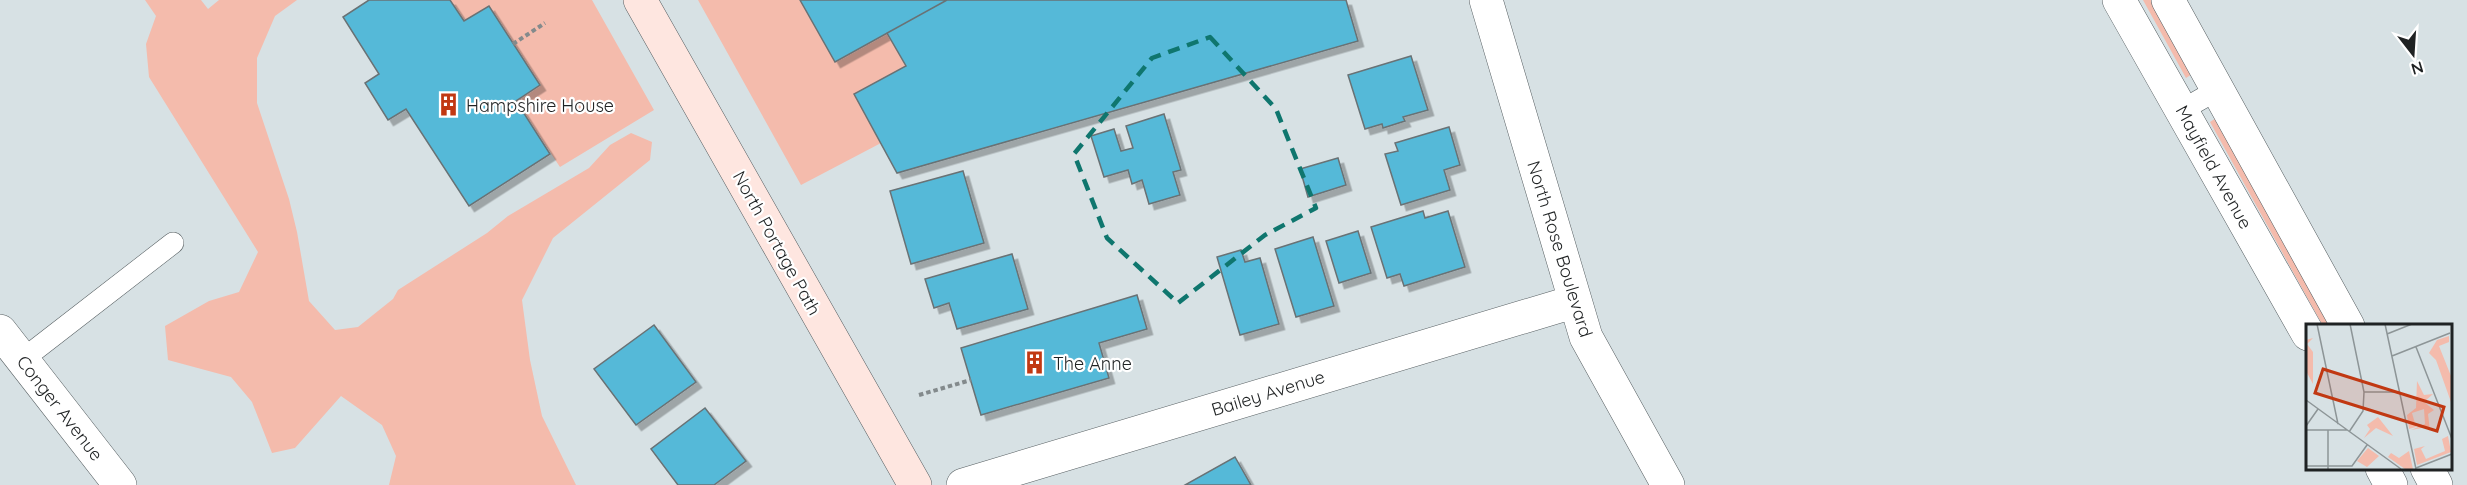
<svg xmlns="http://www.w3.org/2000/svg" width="2467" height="485" viewBox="0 0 2467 485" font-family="Quicksand,sans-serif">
	<defs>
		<filter id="shadow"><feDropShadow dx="5.5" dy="5.5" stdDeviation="0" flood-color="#0004"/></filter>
	</defs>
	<rect width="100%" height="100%" fill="#d7e1e4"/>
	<!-- green -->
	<path fill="#f4bbac" d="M145,0H201L208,9L219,0H297L275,16L257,58V103L289,199L297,232L309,301L335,330L358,327L393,299L398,290L487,233L508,216L589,168L610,145L631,133L652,142L650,160L553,238L522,300L530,360L542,416L576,485H389L396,456L382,425L341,396L295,448L272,453L252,402L231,377L168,360L165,326L209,301L239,292L258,252L149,77L146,44L156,16Z
		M450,0H592L654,110L560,167L516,101L539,85L489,6L464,21Z
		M698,0H800L835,62L887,33L906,66L881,143L801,185Z
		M2143,0H2158L2197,71L2186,78Z
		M2224,113L2340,326H2323L2210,122Z"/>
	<!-- building -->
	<path fill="#55b9d8" stroke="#697275" stroke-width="1.5" filter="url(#shadow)" d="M369,0H450L464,21L489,6L540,85L516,101L550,154L469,206L406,109L388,120L365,83L379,74L343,17Z
		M800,0H947L835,62Z
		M947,0H1346L1358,41L897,173L854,94L906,66L887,33Z
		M1411,56L1428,110L1403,117L1405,121L1383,128L1382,124L1365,129L1348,75Z
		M1164,114L1181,170L1173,172L1180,195L1149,204L1142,180L1132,184L1128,170L1104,177L1091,136L1114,129L1121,151L1133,148L1126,126Z
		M1449,127L1460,165L1444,170L1450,190L1401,205L1385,154L1398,151L1395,143Z
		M1338,158L1346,185L1308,197L1300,169Z
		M963,171L984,243L911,264L890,191Z
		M1423,211L1425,218L1448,211L1465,267L1404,286L1400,274L1387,278L1371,227Z
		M1358,231L1371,273L1339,283L1326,241Z
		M1313,237L1334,306L1296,317L1275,249Z
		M1241,250L1245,262L1260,258L1279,324L1240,335L1217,257Z
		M1012,254L1028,309L957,329L949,303L934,308L925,279Z
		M1137,295L1147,329L1099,343L1109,378L981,415L961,348Z
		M654,325L696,382L636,425L594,369Z
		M705,408L746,461L714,485H678L651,449Z
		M1235,457L1251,485H1185Z"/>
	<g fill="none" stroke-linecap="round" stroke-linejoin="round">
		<defs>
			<path id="lane" d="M2182,110L2217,90
				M22,360L173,243"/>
			<path id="street" d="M1486,0L1586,337L1668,485
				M2119,0L2308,334
				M2168,0L2348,326
				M0,331L120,485
				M2382,468L2391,485
				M2427,468L2436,485
				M963,485L1573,302"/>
			<path id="secondary" d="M640,0L915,485"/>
		</defs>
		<!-- lane casing -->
		<use href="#lane" stroke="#565e61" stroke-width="22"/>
		<!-- street casing -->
		<use href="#street" stroke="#565e61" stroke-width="34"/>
		<!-- secondary casing -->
		<use href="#secondary" stroke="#565e61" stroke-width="34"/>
		<!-- path -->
		<path stroke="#838a8c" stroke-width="4" stroke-dasharray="4.5 3" stroke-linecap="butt" d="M513,44L545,23
			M919,395L971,380"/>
		<!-- lane -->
		<use href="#lane" stroke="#fff" stroke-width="21"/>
		<!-- street -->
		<use href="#street" stroke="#fff" stroke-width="33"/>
		<!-- secondary -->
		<use href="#secondary" stroke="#fee6e0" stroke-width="33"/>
	</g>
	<!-- marked area -->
	<path fill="none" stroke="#0f766e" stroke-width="4.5" stroke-dasharray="12 8" stroke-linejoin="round" d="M1210,37L1276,109L1316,208L1265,235L1178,303L1107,238L1074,154L1152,58Z"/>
	<!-- icons -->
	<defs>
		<symbol id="building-bare" viewBox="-9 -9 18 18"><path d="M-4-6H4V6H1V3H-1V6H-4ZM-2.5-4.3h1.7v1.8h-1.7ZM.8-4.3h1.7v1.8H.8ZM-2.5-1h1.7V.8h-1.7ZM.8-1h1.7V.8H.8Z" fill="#c13812" stroke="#fff" stroke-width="2.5" paint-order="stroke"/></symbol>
	</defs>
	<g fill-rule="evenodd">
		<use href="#building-bare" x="432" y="88" width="33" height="33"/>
		<use href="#building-bare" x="1018" y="346" width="33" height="33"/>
	</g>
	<g text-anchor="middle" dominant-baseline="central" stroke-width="4.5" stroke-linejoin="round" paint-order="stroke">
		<!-- poi labels -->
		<g font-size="18" fill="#1f2223" stroke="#fff" text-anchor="start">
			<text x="466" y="105">Hampshire House</text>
			<text x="1053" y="363">The Anne</text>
		</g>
		<!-- street labels -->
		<g font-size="18" fill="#1f2223" stroke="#fff">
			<text transform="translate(2214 167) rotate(61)">Mayfield Avenue</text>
			<text transform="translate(777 243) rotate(61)">North Portage Path</text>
			<text transform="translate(1560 249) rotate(73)">North Rose Boulevard</text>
			<text transform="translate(1268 393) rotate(-17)">Bailey Avenue</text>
			<text transform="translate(60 408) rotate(52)">Conger Avenue</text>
		</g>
	</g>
	<!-- overview -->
	<g transform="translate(2306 324)">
		<rect width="146" height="146" fill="#d7e1e4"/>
		<path d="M143,12V18L133,22L145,52V78L130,36L123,29L131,16ZM7,14L1,20L7,28V60L0,47V16ZM111,57L118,71L127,70L118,78L128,86L122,90L124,107L121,103L105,106L119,100L118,85L106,89L110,103L103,105L101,91L110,84ZM72,93L87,112L70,104L58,114L64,105L61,101ZM142,112L145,128L111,141L108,125L119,122L115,125L120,135L139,127L136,115ZM62,124L73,132L61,143L51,137ZM103,127L107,145H99L82,133L85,129L93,134Z" fill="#f4bbac"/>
		<path fill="none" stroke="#8d9597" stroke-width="1.5" d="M11,0L32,100M79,0L110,145M81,10L106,0M110,23L146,115M86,32L144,9M58,68H93M0,76L95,145M0,102L12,85M0,106H41M43,108L57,87L58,68L44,0M0,142H46L61,121M110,144L146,130M22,145V106"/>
		<path fill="#c13812" fill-opacity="0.15" stroke="#c13812" stroke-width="3" d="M17,45L138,83L131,107L9,69Z"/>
		<rect width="146" height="146" fill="none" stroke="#1f2223" stroke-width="3"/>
	</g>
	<!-- north arrow -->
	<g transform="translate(2413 54) rotate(163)" stroke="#ffffff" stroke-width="4.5" paint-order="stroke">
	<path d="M0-4.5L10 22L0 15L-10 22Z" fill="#1f2223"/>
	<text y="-9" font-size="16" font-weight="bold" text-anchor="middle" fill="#1f2223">N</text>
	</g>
</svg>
